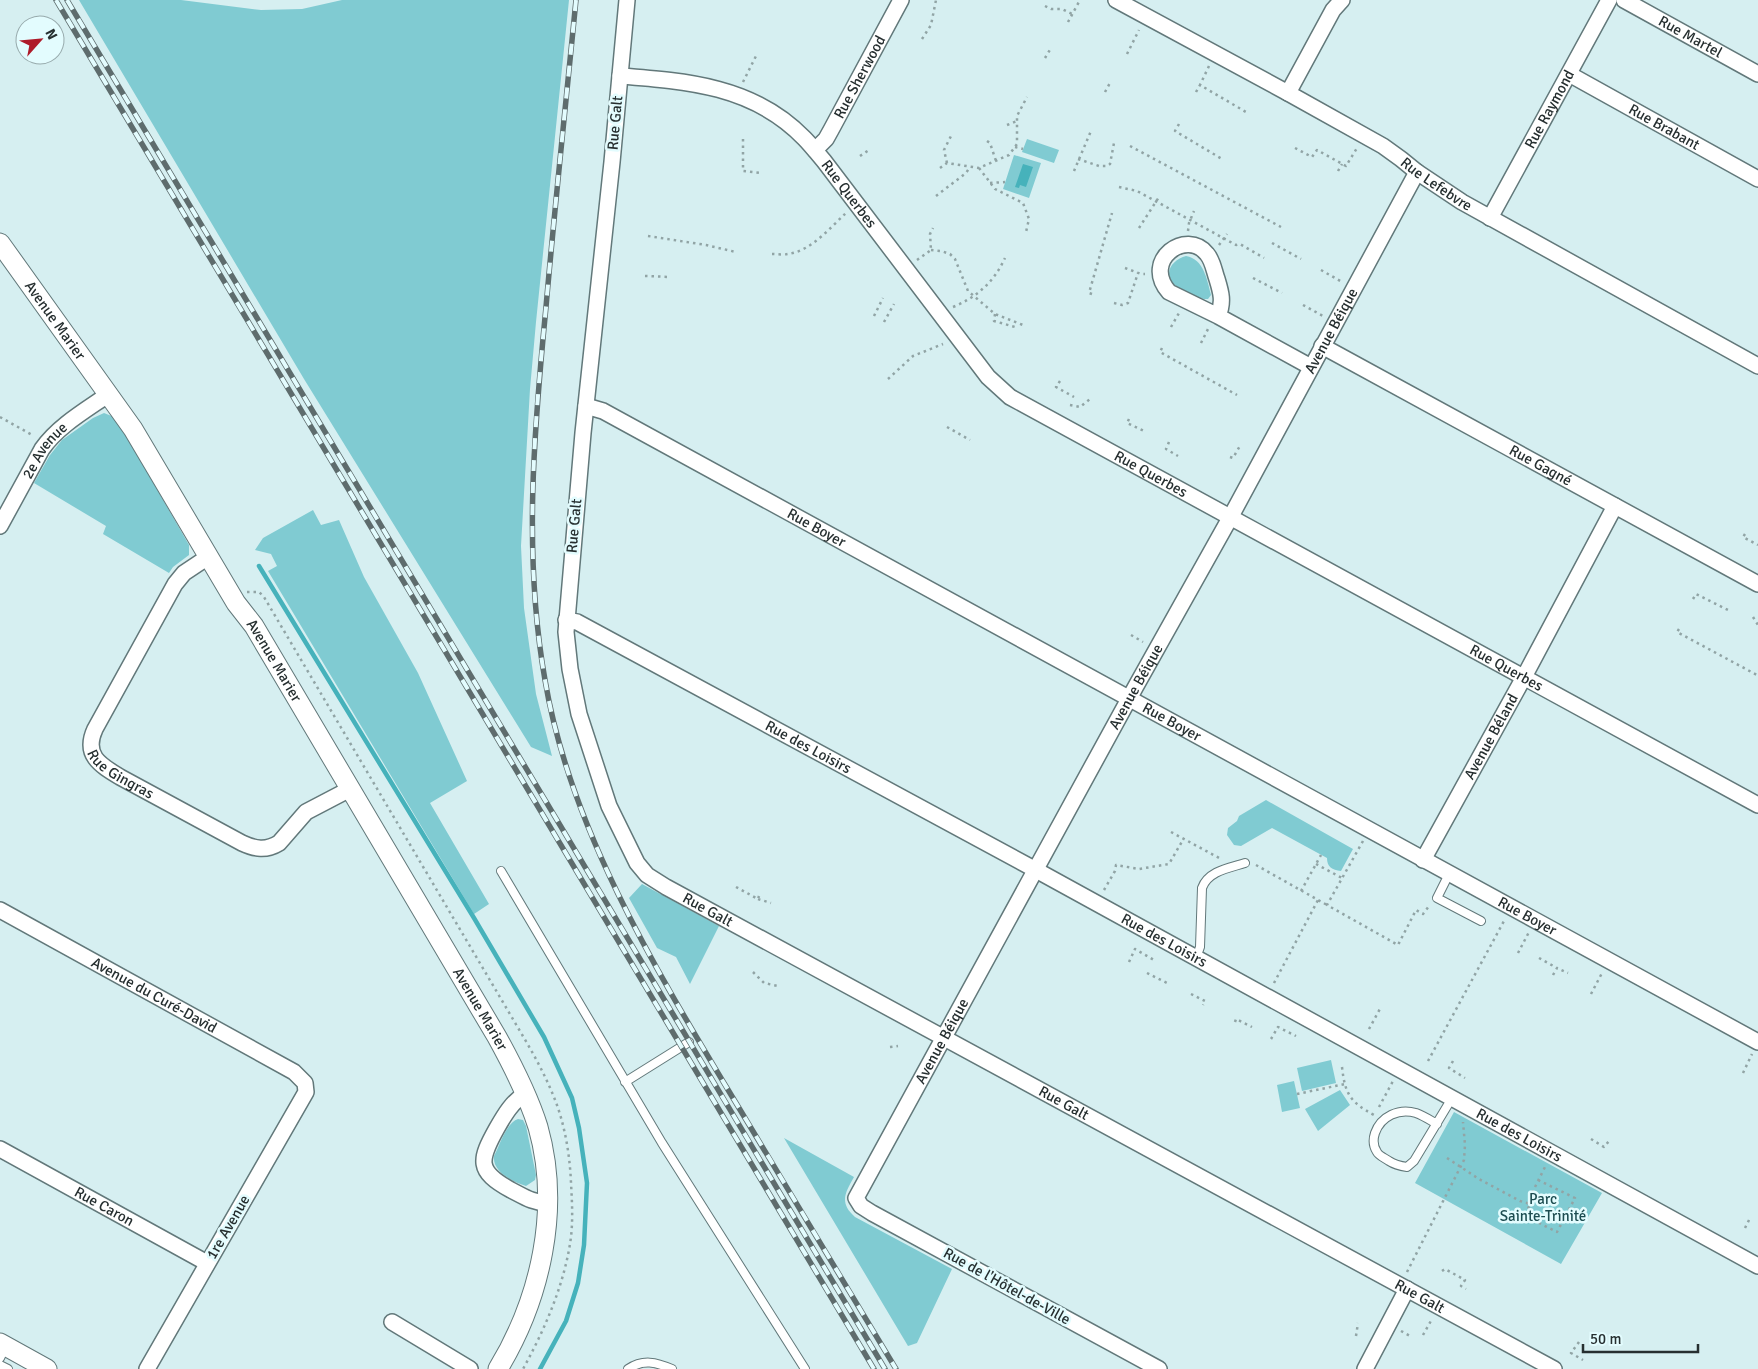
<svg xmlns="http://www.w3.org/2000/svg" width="1758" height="1369" viewBox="0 0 1758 1369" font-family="Signika,sans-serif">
	<rect width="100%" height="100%" fill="#d6eff1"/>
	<!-- green -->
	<path fill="#80cbd2" d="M79,0H181L261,10L302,9L342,0H569L536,322L530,389L521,546L524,608L536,694L552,756L531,747L304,379Z
		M1027,139L1059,150L1054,163L1022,152Z
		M1014,155L1041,163L1029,198L1003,189Z
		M1186,256C1204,259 1207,280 1211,295L1208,299C1199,300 1178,290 1173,283C1163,271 1174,259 1186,256Z
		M104,413L114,417L119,423L189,545V555L173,567L169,573L103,534L106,526L34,483L50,455L62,440L93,418Z
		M313,510L321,525L339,520L364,577L418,673L467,781L430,803L489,904L474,914L268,571L277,566L271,554L255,550L263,538Z
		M1266,800L1353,849L1341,871C1332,870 1327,867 1327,858L1272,828L1241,846L1234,845L1227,835L1228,828L1237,821L1239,816Z
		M642,884L719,926L690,984L676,957L657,948L629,898Z
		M1331,1060L1336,1083L1302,1091L1297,1068Z
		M1294,1081L1300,1108L1282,1112L1277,1085Z
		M1340,1090L1350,1105L1318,1131L1305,1109Z
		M1454,1112L1602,1193L1561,1264L1415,1183Z
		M518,1119L523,1120L526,1126L536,1175L535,1180L526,1186C513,1182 492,1172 494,1156C500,1145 506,1123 518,1119Z
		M784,1138L854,1177C845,1193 839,1203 855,1217L952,1269L917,1343L908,1346Z"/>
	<!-- water -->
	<path fill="#46b2bb" d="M1023,164L1033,167L1026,187L1020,185L1019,188L1015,187Z"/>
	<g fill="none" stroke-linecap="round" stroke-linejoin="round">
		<!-- stream -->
		<path stroke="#46b2bb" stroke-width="4.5" d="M259,566L474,918L544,1037L572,1098L579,1128L587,1183L584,1245L578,1283L566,1321L540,1369"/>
		<defs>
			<path id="service" d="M501,871L662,1143L805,1369
				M1449,874L1437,898L1481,921
				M1196,958L1200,947L1202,888C1208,871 1229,868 1245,863
				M625,1082L689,1042
				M1437,1124C1430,1120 1424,1116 1416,1113C1399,1108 1381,1116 1375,1133C1373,1139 1373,1146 1377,1152C1379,1156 1385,1158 1389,1161C1395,1165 1400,1166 1407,1167L1414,1161L1452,1098
				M0,1358L6,1346
				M0,1365L8,1369
				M628,1369C643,1359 656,1362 672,1369"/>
			<g id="minor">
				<path id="s1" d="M627,0L612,162L583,433L566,632L570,669L579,714L609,806L637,863L647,875L666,887L1554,1369"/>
				<path id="s2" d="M1116,0L1288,93L1383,146L1401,159L1417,172L1462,202L1758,366"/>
				<path id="s3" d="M1624,0L1758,74"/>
				<path id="s4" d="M1569,74L1758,179"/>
				<path id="s5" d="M620,76C687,81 754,86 804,138C811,145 817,153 824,161L988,377L1010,397L1758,805"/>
				<path d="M1288,93L1333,10L1342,0"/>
				<path id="s6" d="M815,150L826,139L831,130L901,0"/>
				<path id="s7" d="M1490,218L1609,0"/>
				<path d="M1218,316C1224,302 1221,292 1217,279C1214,271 1213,261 1207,254C1187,228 1141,260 1169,292L1218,316L1311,367"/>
				<path id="s8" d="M1322,346L1758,584"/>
				<path id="s9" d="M586,406L603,411L1758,1042"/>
				<path id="s10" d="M0,526L42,449C58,426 86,410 109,394"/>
				<path id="s11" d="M208,557L184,573L175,584L95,729C83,755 100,765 120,777L242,843C255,849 266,851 279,843L306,812L350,789"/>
				<path id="s12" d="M566,620L577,622L1036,870L1758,1266"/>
				<path id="s13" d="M1423,860L1524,677L1615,506"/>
				<path id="s14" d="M0,910L294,1072L305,1083L306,1092L302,1099L147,1369"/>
				<path d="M526,1093C512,1102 505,1114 497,1128C479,1160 476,1171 511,1190C523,1196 533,1203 547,1203"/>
				<path id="s15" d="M0,1149L207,1263"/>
				<path d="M392,1322L470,1369"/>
				<path id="s16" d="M1159,1369L872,1213L861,1206L856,1198L1136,686L1230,518L1417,172"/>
				<path d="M1365,1369L1407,1289"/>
			</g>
			<g id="tertiary">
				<path id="s17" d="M0,243L133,429L236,603L254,626L497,1037C513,1066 528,1095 538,1127C561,1208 541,1298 498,1369"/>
				<path d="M0,1343L47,1369"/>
			</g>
		</defs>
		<!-- service casing -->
		<use href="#service" stroke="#62787a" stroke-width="10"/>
		<!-- minor casing -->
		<use href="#minor" stroke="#62787a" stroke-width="18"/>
		<!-- tertiary casing -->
		<use href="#tertiary" stroke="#62787a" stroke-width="21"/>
		<!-- path -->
		<path stroke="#91a4a5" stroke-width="2.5" stroke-dasharray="2.5 4" stroke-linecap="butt" d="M1045,6L1051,9H1062L1072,14
			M1068,22L1080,0
			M922,39L931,25L936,0
			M1127,54L1139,30
			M1045,58L1051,48
			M1209,66L1200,85L1246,112
			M743,82L757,54
			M1105,92L1111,81
			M1196,92L1200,85
			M1179,124L1175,131L1222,159
			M1007,125L1017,121
			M743,139V171L762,173
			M987,141L990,143L996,161
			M1130,146L1281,227
			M1015,147L1023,149
			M1295,148L1312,157L1317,150L1346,166L1357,148
			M860,156L869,150
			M1078,159L1099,166H1107L1110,164L1114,143
			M947,163L944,150L951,136
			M940,168L947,163L979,168L1009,155L1017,144V116L1027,97
			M979,168L995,189L1023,203L1029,219L1026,232
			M1074,171L1091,131
			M1338,171L1342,164
			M990,183L1005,182
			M1119,187L1137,191L1236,245L1240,244L1264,258
			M936,196L966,173L970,167
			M1139,228L1159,197
			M1188,231L1189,223L1194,211
			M648,236L706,245L736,252
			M1272,243L1301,259
			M1219,245L1227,234
			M931,250L941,251L950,254L955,259L968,291L995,314L1023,325
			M772,254C777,254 783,255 788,254C811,251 830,228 846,213
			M917,260L931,250L930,234L933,228
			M1125,268L1141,274H1145
			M1321,270L1342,282
			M645,276L670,277
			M1253,278L1282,293
			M1092,294L1089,293L1112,213
			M1114,303L1122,305L1128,303L1138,273
			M1303,305L1323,316
			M953,307C977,297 994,282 1005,258
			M995,314L994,321L1015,327
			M874,316L883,298
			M884,322L894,304
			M1171,327L1179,313
			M1201,343L1209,327
			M1162,348L1160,352L1237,395
			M888,379L913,356L943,344
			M1060,381L1056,387L1074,397
			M1070,405L1080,407L1090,399
			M0,417L34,436
			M1129,419L1127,423L1144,431
			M947,427L970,440
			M1169,442L1166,449L1178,456
			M1230,457L1233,458L1241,444
			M1745,534L1743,537L1758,545
			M247,592H259L264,597L527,1043C539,1064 550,1085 558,1108C566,1132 570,1158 571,1183C572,1201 573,1219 571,1237C565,1283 545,1329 523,1369
			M1693,599L1696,594L1730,611
			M1753,617L1758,625
			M1679,629L1677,632L1757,675L1758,673
			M1131,635L1143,642
			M1171,832L1221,859
			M1363,841L1327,905L1398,945L1416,910L1423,914L1429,906
			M1316,864L1342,878
			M1256,865L1327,905
			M736,887L758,899L759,896
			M1104,890L1115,871L1116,865L1139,869L1169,864L1184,838
			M1301,891L1321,855
			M758,899L771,903
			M1518,953L1529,932
			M1539,958L1557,968
			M1129,962L1135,949L1154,960
			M753,972L764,983L778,986
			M1147,973L1167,983L1165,986
			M1553,975L1557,968L1568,973
			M1274,983L1318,900
			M1191,994L1205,1001L1203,1005
			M1591,994L1602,973
			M1235,1022L1236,1019L1252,1027
			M1369,1029L1381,1007
			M1271,1039L1278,1027L1296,1036
			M890,1047L898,1046
			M1428,1061L1504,921
			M1453,1061L1449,1068L1465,1078
			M1342,1067C1345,1094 1350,1102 1374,1115
			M1743,1073L1752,1054
			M1297,1094L1345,1084
			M1379,1107L1393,1081
			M1591,1139L1604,1147L1609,1141
			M1447,1158L1479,1179L1520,1201L1527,1203
			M1538,1180L1575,1198L1557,1232L1525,1216L1530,1204L1527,1203L1545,1167
			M1745,1228L1750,1218
			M1442,1271L1445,1269L1465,1280L1461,1286L1466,1289
			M1407,1272L1464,1160L1465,1145L1463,1122
			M1401,1331L1412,1337
			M1423,1335L1432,1319
			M1356,1336L1358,1323
			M1579,1342L1571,1353L1583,1360"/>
		<!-- service -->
		<use href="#service" stroke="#fff" stroke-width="8"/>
		<!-- minor -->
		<use href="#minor" stroke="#fff" stroke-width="15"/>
		<!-- tertiary -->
		<use href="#tertiary" stroke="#fff" stroke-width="19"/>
		<defs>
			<path id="rail" d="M56,0L874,1369
				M67,0L885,1369
				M576,0C566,102 555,204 546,307C534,430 523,556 545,680C570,829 656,970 733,1098C788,1189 842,1279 896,1369"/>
		</defs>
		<!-- rail casing -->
		<use href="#rail" stroke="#5e6c6d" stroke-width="5.5"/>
		<!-- rail -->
		<use href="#rail" stroke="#e3fcfe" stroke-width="4" stroke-dasharray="11" stroke-linecap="butt"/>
	</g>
	<g text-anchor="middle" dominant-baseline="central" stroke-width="5" stroke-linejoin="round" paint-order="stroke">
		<!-- street labels -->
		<g font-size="15" fill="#262f30" stroke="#e3fcfe">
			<text stroke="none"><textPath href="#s3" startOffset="76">Rue Martel</textPath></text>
			<text stroke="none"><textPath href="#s6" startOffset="86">Rue Sherwood</textPath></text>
			<text stroke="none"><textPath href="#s7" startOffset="124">Rue Raymond</textPath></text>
			<text transform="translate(615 123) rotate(-85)">Rue Galt</text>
			<text stroke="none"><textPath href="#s4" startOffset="109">Rue Brabant</textPath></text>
			<text stroke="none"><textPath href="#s2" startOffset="370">Rue Lefebvre</textPath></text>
			<text stroke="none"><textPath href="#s5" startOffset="271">Rue Querbes</textPath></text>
			<text stroke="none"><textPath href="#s17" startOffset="95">Avenue Marier</textPath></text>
			<text stroke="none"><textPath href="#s16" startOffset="1338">Avenue Béique</textPath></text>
			<text stroke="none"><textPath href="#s10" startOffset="88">2e Avenue</textPath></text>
			<text stroke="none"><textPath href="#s8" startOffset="249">Rue Gagné</textPath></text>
			<text stroke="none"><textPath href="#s5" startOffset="691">Rue Querbes</textPath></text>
			<text transform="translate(574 526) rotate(-85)">Rue Galt</text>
			<text stroke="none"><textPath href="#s9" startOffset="261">Rue Boyer</textPath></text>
			<text stroke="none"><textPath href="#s17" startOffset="500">Avenue Marier</textPath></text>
			<text stroke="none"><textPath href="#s5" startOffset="1096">Rue Querbes</textPath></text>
			<text stroke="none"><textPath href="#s16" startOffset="932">Avenue Béique</textPath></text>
			<text stroke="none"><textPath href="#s9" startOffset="666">Rue Boyer</textPath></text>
			<text stroke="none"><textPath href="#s13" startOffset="141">Avenue Béland</textPath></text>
			<text stroke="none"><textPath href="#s12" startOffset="274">Rue des Loisirs</textPath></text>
			<text stroke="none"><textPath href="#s11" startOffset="269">Rue Gingras</textPath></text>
			<text stroke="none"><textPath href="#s1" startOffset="964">Rue Galt</textPath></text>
			<text stroke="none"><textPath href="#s9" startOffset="1071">Rue Boyer</textPath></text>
			<text stroke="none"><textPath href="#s12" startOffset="679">Rue des Loisirs</textPath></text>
			<text stroke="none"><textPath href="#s14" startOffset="176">Avenue du Curé-David</textPath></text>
			<text stroke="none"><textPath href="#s17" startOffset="905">Avenue Marier</textPath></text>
			<text stroke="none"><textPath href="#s16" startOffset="528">Avenue Béique</textPath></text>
			<text stroke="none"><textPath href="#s1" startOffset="1369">Rue Galt</textPath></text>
			<text stroke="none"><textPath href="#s12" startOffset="1084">Rue des Loisirs</textPath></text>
			<text stroke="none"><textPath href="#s15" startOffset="119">Rue Caron</textPath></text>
			<text transform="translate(228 1227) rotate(-60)">1re Avenue</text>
			<text transform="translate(1007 1286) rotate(29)">Rue de l'Hôtel-de-Ville</text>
			<text stroke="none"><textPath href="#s1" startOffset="1774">Rue Galt</textPath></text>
		</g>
		<!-- park labels -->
		<g font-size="15" fill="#1c4c50" stroke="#e3fcfe">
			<text x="1543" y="1199">Parc<tspan x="1543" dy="17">Sainte-Trinité</tspan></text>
		</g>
	</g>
	<!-- north arrow -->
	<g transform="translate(40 40) rotate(63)"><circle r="24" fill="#e3fcfe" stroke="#97aaac"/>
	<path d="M0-4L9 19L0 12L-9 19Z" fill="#ae1b2a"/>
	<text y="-8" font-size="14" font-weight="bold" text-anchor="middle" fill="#262f30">N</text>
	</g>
	<!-- scale -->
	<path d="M1583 1344v8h115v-8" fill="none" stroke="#262f30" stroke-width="2.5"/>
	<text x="1590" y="1344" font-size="15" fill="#262f30" stroke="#e3fcfe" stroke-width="4" paint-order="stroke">50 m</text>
</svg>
